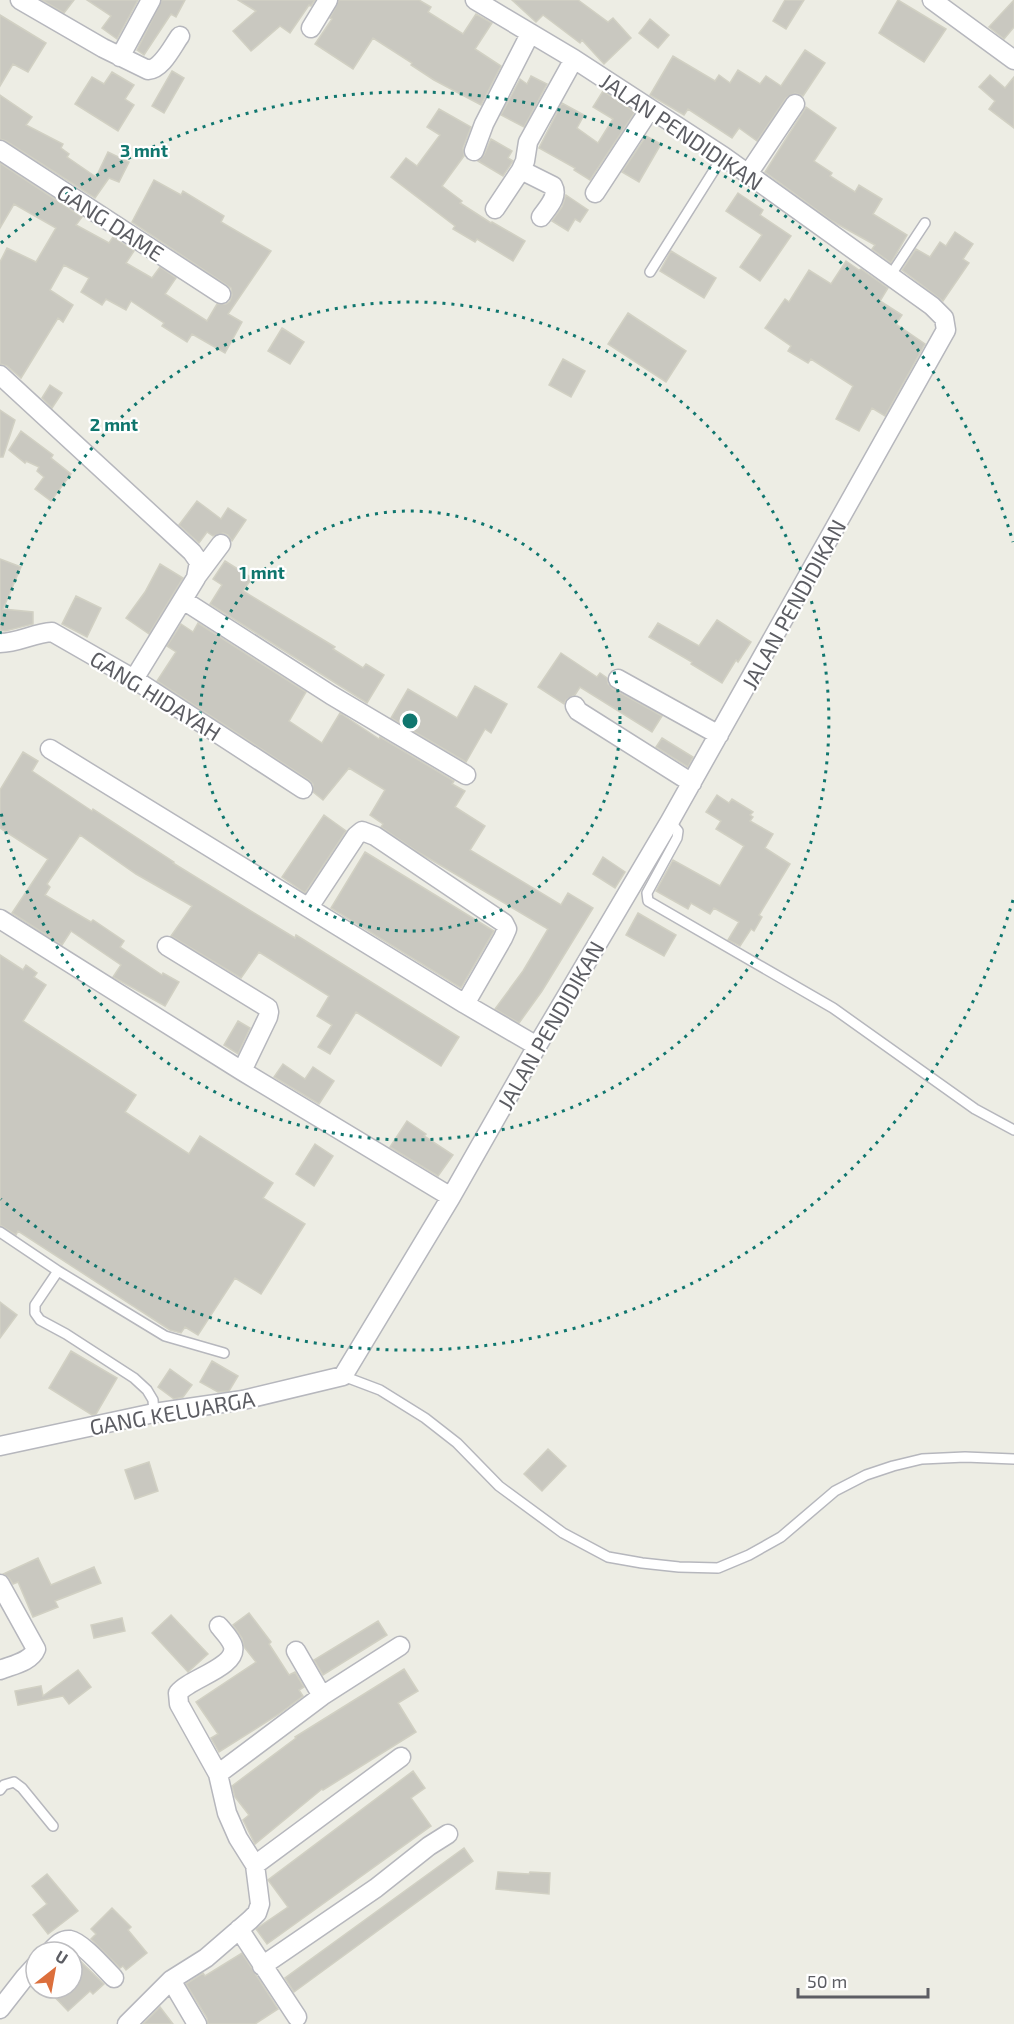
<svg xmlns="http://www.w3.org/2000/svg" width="1014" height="2024" viewBox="0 0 1014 2024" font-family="'Exo 2',sans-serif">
	<rect width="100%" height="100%" fill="#edede4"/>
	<!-- building -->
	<path fill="#c9c8c0" stroke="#d1d0c3" stroke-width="1.5" d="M42,0H74L64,13Z
		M87,0H138L117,39L102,28L111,16Z
		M162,0H185L176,17L171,14L144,55L137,50Z
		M238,0H315L311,6L309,5L290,33L280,26L251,51L233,31L256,11Z
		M339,0H419L431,7L428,12L463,34L476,14L492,23L475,49L501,66L481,105L434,80L411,65L412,63L373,38L353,69L315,44L332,19L330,18Z
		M512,0H578L608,22L613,18L631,38L604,64L582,40L580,43L543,15L536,22Z
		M785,0H804L786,29L773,21Z
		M898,0L946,29L924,62L879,33Z
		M1014,0V27L1004,39L989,27Z
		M0,15L46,43L28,72L13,64L0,86Z
		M650,19L669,35L658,48L639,33Z
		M805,50L825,63L803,96L795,93L786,98L757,141L739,128L732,138L688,109L684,115L650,95L673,56L715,81L719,75L730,83L738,70L760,84L766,76L781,86Z
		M172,71L184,78L164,113L152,106Z
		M112,72L134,85L125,99L134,105L118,131L75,104L92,77L104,84Z
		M990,75L1005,88L1014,77V128L989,109L995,101L979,87Z
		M531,76L547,84L524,127L501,115L520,79L527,84Z
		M603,91L635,112L590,180L574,170L575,168L539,148L562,103L584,115L577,128L598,143L613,119L593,107Z
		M0,95L32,117L26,125L63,144L61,148L69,154L67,157L96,177L108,152L129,162L119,182L109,178L95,198L6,141L0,139Z
		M806,107L836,128L814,161L832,173L830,176L855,192L859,185L882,199L873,214L907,235L891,263L872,249L875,245L832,221L765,172Z
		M439,109L471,127L463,148L464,156L442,186L462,201L460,203L491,223L492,222L525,241L513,261L477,239L475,242L453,229L455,226L391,177L406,158L417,166L440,135L427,127Z
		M646,136L661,144L639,182L622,172Z
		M491,139L512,151L508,158L513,161L503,176L478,161L484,155Z
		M0,163L82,217L76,225L109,243L113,237L134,251L126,263L152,278L160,267L176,278L165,294L207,321L217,304H226L230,301L232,295L231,288L132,222L154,180L181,195L183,191L224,216L221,222L271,251L228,314L242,322L225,353L192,334L187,342L162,326L164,323L131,301L126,310L106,299L102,305L81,292L89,278L64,265L50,290L73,305L63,322L58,318L21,378L7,366L0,364V262L7,248L36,262L56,228L14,204L0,228Z
		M738,193L763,210L760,215L791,236L760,281L740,267L762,235L726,211Z
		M566,195L588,210L580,222L575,219L568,231L552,221L562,207Z
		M955,232L973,244L963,259L969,263L943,301L902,270L916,249L930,257L940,242L946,246Z
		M671,251L716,278L704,298L660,271Z
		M846,261L859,270L861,269L888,288L880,301L902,315L896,324L925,344L885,416L872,408L859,431L836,419L853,386L811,359L808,363L788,351L791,346L765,328L785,299L789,302L809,270L831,284Z
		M628,313L686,351L666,382L608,344Z
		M282,328L304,342L290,364L268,351Z
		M563,359L585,371L571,397L549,385Z
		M50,385L62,393L52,408L42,398Z
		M0,410L15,420L3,457H0Z
		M21,431L53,455L51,458L71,474L51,501L35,489L44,477L37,471L39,467L26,461L25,463L9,450Z
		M197,501L221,519L228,508L246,520L232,541L228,535L223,533L213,536L207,532L199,543L179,525Z
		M0,559L21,567L3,609L33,612V624L5,631L0,630Z
		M225,561L252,578L243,591L335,647L333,649L363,668L366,664L384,675L367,703L210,604L222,585L213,579Z
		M160,564L183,578L149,634L126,618L145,592Z
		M76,596L101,608L87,637L62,624Z
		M717,620L751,642L738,662L736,660L722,683L691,664L692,662L649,637L658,623L699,646Z
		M198,623L306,692L289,721L322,743L340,713L379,739L380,737L454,781L452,784L465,791L455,807L485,826L470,850L561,905L568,893L593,908L542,991L519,1023L495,1009L523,971L548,929L418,852L381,827L383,824L370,815L385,790L349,768L323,800L313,792V784L309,780L157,681L176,652L167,646L181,624L193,632Z
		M561,653L597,677L600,673L607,678L608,684L613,689L662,716L652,732L580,687L575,695L566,700L564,704L538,687Z
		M475,686L507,704L491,733L485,729L466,762L391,718L408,689L457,718Z
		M662,738L693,757L688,767L656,747Z
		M23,752L38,761L32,771L92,811L93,809L174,862L173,863L295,938L296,935L459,1037L441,1066L356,1012L330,1054L318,1047L332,1025L317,1016L329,996L259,952L241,978L171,936L192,906L136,874L80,835L47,884L50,887L45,895L91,922L93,920L124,941L120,947L162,975L163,973L179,982L165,1006L113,977L121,965L71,931L62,945L12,913L48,859L0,828V790Z
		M717,795L729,803L732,799L753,812L750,815L753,817L750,821L773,834L765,848L790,864L759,915L762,917L754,931L751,929L740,946L728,940L739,922L714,908L710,914L691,903L688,909L656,891L673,860L720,886L744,846L716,829L721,821L706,812Z
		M324,815L346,831L305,893L282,877Z
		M365,852L494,931L461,988L331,908Z
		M603,857L625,872L615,888L593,874Z
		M638,913L676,935L664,956L626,935Z
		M0,955L23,970L26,965L37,973L34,977L46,985L23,1021L136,1095L125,1112L189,1154L200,1136L273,1183L263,1198L305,1224L261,1294L235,1278L198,1335L185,1327L181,1333L170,1330L18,1231L16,1235L0,1225Z
		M238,1021L250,1028L238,1054L224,1045Z
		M283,1064L305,1079L313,1067L334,1081L319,1104L274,1077Z
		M407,1121L426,1134L424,1136L453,1155L438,1176L390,1147Z
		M315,1144L333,1156L314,1186L296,1174Z
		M0,1302L17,1315L0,1338Z
		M71,1351L117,1378L96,1414L92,1415L49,1388Z
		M212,1361L238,1376L229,1391L218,1392L200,1382Z
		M170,1369L192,1385L183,1397L174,1399L158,1387Z
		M548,1449L566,1466L542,1491L524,1474Z
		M149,1462L158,1491L135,1499L125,1470Z
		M38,1558L51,1585L94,1567L101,1583L55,1601L58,1607L33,1617L18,1582L13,1584L9,1578L3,1574Z
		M249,1613L271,1642L269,1644L289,1675L295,1672L304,1687L299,1690L303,1696L279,1714L219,1752L211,1738L218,1734L196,1702L256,1662L244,1647L242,1638L233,1625Z
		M171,1615L208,1654L188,1672L152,1633Z
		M122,1618L125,1631L94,1638L91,1625Z
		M378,1621L387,1635L323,1675L314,1660Z
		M404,1669L418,1691L398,1703L416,1732L323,1790L322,1789L255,1844L243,1820L249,1815L235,1797L232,1786L296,1738L295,1737Z
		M78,1670L91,1687L69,1704L63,1696L18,1705L15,1691L41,1686L43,1696Z
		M413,1771L425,1788L411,1798L431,1826L267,1944L256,1929L288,1907L268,1880Z
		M464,1848L473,1861L294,1992L285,1978Z
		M498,1872L529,1874L530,1872L550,1873L549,1894L496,1889Z
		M47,1874L78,1911L48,1934L33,1915L47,1904L32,1886Z
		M112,1908L131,1927L128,1930L147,1953L126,1970L123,1966L120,1968L91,1939L96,1934L91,1929Z
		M242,1953L278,2009L255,2024H208L207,2018L186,1984L203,1973L205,1976Z
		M74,1955L104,1984L93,1994L90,1991L68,2011L46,1988H72V1957Z
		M160,2007L173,2024H143Z"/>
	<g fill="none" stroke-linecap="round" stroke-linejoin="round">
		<defs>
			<path id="lane" d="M650,272L723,156
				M890,276L925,223
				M670,821L678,831L677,838L647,893L648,901L833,1008L975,1109L1014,1130
				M0,1232L58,1271L35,1305V1313L40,1320L66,1334L134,1378L147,1390L153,1400L154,1413
				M58,1271L165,1336L224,1353
				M343,1376L380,1390L425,1418L457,1443L499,1486L563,1533L608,1557L642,1563L679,1567L718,1568L749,1555L781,1537L835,1491L866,1475L893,1466L922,1459L965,1457L1014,1459
				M0,1790L4,1785L14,1782L22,1788L53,1826"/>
			<path id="street" d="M20,0L103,48L148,70C162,69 172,47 180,36
				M932,0L1014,60
				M311,28L328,0
				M120,57L151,0
				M0,150L221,294
				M474,151L484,124L530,34
				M521,170L553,186C559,197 547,208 541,217
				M748,174L795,104
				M595,193L650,109
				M495,209L521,170L525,161L528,142L574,59
				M0,375L192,552L199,562L196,578L134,679
				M197,576L221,544
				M183,600L331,695L466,775
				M0,643C18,643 34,633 52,632L134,679L303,789
				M618,679L719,735
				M575,706L578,711L692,783
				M50,749L465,1004L537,1046
				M309,907L356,836L362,831L375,836L504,923L507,929L503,938L465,1004
				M0,919L242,1071L451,1197
				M167,946L268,1008L269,1012L268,1017L242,1071
				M0,1446L154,1413L243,1400L343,1376L451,1197L537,1046L670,821L946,330L944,318L932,306L723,156L574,59L475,0
				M0,1584L36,1649C31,1662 12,1665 0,1670
				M296,1651L322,1696
				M218,1774L322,1696L400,1646
				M255,1865L401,1757
				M239,1929L297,2017
				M50,1952C55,1947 61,1939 70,1940C82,1942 105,1969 114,1978
				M262,1966L376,1888L429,1846L448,1834
				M171,1980L197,2024
				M0,2009L25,1977L36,1965
				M127,2024L171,1980L206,1958L250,1920L257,1913L260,1904L255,1865L238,1838L227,1813L218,1774L179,1704L178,1693C190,1678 238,1667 233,1646C231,1639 223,1631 219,1626"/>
		</defs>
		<!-- lane casing -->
		<use href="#lane" stroke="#b6b7bd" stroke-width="12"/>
		<!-- street casing -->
		<use href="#street" stroke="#b6b7bd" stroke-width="21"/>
		<!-- lane -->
		<use href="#lane" stroke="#fff" stroke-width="9"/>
		<!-- street -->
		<use href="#street" stroke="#fff" stroke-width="18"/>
	</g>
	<!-- distance rings -->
	<g fill="none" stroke="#0f766e" stroke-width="3" stroke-dasharray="3 6">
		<circle cx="410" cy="721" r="210"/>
		<path d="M0 634A419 419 0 1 1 0 808"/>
		<path d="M1013 900A629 629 0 0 1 1 1199M1 243A629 629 0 0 1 1013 542"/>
	</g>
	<g text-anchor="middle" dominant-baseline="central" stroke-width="4.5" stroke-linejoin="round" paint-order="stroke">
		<!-- street labels -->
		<g font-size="22" fill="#5c5d63" stroke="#fff">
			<text transform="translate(682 131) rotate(34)">JALAN PENDIDIKAN</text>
			<text transform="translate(111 222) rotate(33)">GANG DAME</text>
			<text transform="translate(793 604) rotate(-61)">JALAN PENDIDIKAN</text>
			<text transform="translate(156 695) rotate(32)">GANG HIDAYAH</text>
			<text transform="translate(550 1025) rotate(-60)">JALAN PENDIDIKAN</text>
			<text transform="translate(172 1412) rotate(-10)">GANG KELUARGA</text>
		</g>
	</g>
	<circle cx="410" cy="721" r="9" fill="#0f766e" stroke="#fff" stroke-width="3"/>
	<g font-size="18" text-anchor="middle" font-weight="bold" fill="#0f766e" stroke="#fff" stroke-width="4.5" stroke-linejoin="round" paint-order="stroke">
		<text x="144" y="157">3 mnt</text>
		<text x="114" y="431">2 mnt</text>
		<text x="262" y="579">1 mnt</text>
	</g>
	<!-- north arrow -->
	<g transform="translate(54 1970) rotate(31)"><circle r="28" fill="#ffffff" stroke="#bebec1" stroke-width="1.5"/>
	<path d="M0-4.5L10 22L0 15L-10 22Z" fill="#dc6f3c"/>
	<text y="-9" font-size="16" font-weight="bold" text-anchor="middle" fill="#5c5d63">U</text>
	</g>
	<!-- scale -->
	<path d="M798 1988v9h130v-9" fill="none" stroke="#5c5d63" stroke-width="3"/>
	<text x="807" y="1988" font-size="18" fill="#5c5d63" stroke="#ffffff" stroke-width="4.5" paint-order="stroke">50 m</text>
</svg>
